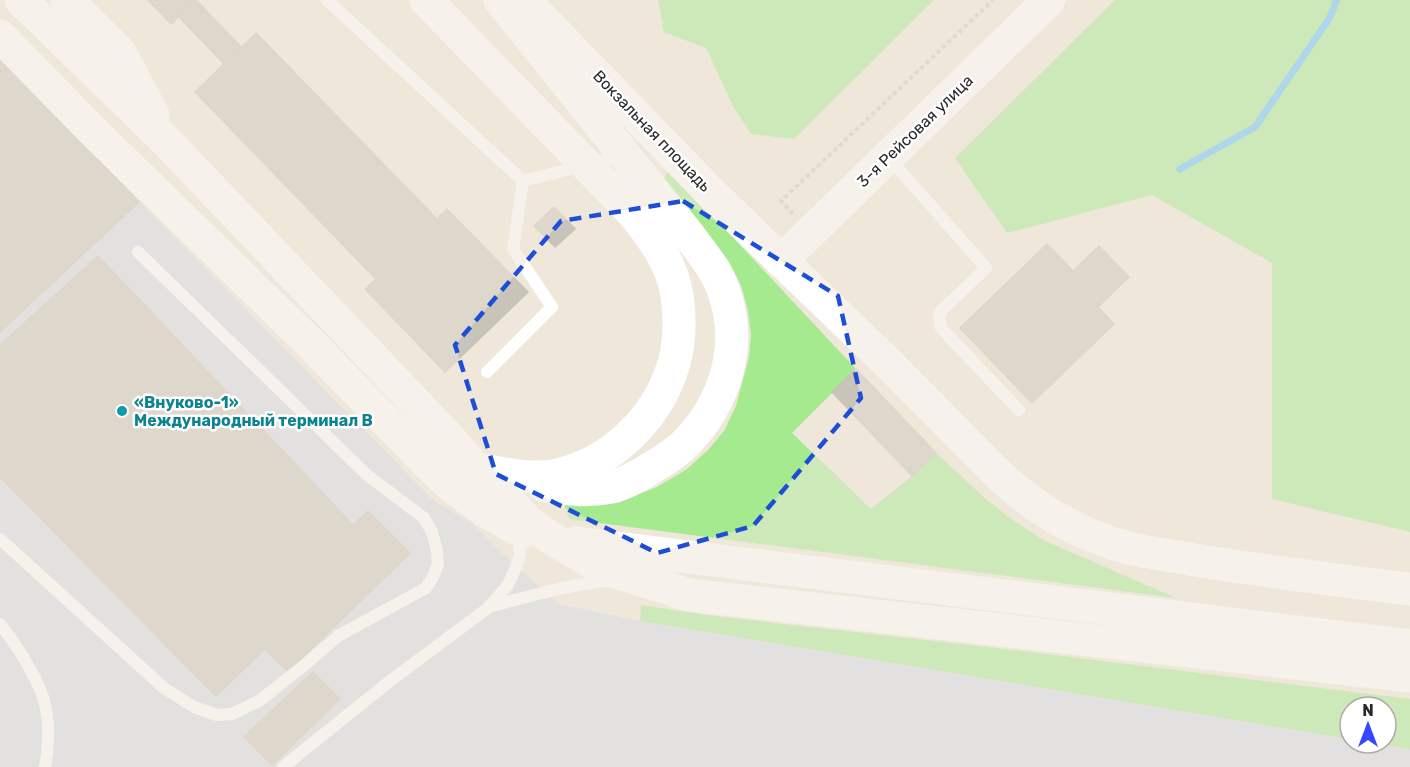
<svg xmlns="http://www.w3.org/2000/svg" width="1410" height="767" viewBox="0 0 1410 767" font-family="Rubik,sans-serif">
	<rect width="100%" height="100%" fill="#eee7da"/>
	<!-- airport -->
	<path fill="#d6d7e6" d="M0,59L434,501L473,524L501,552L559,604L640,621L1350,739V743H1375L1410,749V767H0Z"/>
	<!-- green -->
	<path fill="#a6ea90" d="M658,0H934L794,139L751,134L733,106L706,48L664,32Z
		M1115,0H1410V532L1272,499V263L1152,195L1007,233L955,158Z
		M669,169L856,369L792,433L871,509L912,476L936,453L987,500L1010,518L1043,540L1176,598L569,519L564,503L624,500L657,487L687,469L708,450L724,431L736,406L749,357L751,335L748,311L741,285L728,260L664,179Z
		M641,605L706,615L1013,650L1410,699V749L1375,743H1386V707H1350V739L640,621Z"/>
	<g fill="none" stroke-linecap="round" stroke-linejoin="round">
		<!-- stream -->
		<path stroke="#61c3fb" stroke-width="7" d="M1180,169L1255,127L1329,19L1337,0"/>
	</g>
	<!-- building -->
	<path fill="#c9c4ba" stroke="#c9c3b3" stroke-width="1.5" d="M148,0H196L171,24Z
		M196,0L241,47L224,64L179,17Z
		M256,33L437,219L447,209L528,292L445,372L365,289L376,279L195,92Z
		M0,59L139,202L0,332Z
		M554,207L575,229L555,247L534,226Z
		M1047,244L1073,271L1099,246L1129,277L1098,307L1114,324L1032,403L960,328Z
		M98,256L353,525L368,511L410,553L288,672L265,649L216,696L0,477V345Z
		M856,369L936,453L912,476L832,392Z
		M313,672L340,699L272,765L244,737Z"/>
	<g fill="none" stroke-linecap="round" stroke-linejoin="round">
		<!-- path -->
		<path stroke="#ccc" stroke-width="4" stroke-dasharray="4.5 3" stroke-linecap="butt" d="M793,214L781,201L993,0"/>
		<!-- lane -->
		<path stroke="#fff" stroke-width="12" d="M327,0L523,181L513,249L552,307L487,372
			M889,158L986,268L942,310L939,316L941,328L1019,410
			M523,181L623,156
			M0,539L164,688L194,707L217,715L232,714L259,701L301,668L338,636L426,588L433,577L438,564L437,551L432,532L424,518L367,475L138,252
			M489,607C529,596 569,585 610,580
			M0,624C16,644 35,674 43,697C50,719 49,744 45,767
			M283,767L390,681L488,608L508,585L516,567L520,554L518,531"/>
		<!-- secondary -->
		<path stroke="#fff" stroke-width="33" d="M21,0L168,143L451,440L473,466L511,503L527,521L551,538L600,567L689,595L1410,676
			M67,0L120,53L153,115
			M426,0L635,215C655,241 671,262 677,295C680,317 680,342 674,363C658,419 610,465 553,476C540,478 525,477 512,475C498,473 485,472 472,466
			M500,0L688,234C702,253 717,270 724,292C743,346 725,403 686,443C674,455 659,463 645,472C635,477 623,485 612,487C589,492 566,489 544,486
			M524,0L712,194L888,363L999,475C1034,508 1077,533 1124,547C1138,551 1152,552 1165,555C1195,560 1225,565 1255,569C1307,576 1358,583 1410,589
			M0,36L95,133L314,347L430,466L455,489L484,510L516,528L525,531
			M781,261L1049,0
			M575,543L1410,646"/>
	</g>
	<!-- marked area -->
	<path d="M0 0H1410V767H0ZM683,201L838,296L861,398L753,526L657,553L496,474L455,345L561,221Z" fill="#eee7da" fill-opacity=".55" fill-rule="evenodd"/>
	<path fill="none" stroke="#1d4ed8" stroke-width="4.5" stroke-dasharray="12 8" stroke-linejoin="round" d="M683,201L838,296L861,398L753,526L657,553L496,474L455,345L561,221Z"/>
	<!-- markers -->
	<circle fill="#0f9aa8" stroke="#fff" stroke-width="2" cx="122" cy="411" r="6"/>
	<g text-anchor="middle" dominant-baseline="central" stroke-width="5" stroke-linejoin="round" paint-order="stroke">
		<!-- street labels -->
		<g font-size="16" fill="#2a2a2a" stroke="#fff">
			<text transform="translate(652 131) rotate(46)">Вокзальная площадь</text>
			<text transform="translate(915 131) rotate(-44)">3-я Рейсовая улица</text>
		</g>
		<!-- culture labels -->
		<g font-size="16" font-weight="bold" fill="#0d838f" stroke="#fff" text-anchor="start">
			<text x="134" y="402">«Внуково-1»<tspan x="134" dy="18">Международный терминал B</tspan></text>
		</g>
	</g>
	<!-- north arrow -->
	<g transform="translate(1368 725)"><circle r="28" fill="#ffffff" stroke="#aaaaaa" stroke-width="1.5"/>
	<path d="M0-4.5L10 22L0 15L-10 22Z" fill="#3547ff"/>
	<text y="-9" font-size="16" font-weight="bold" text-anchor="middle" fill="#2a2a2a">N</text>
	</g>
</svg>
